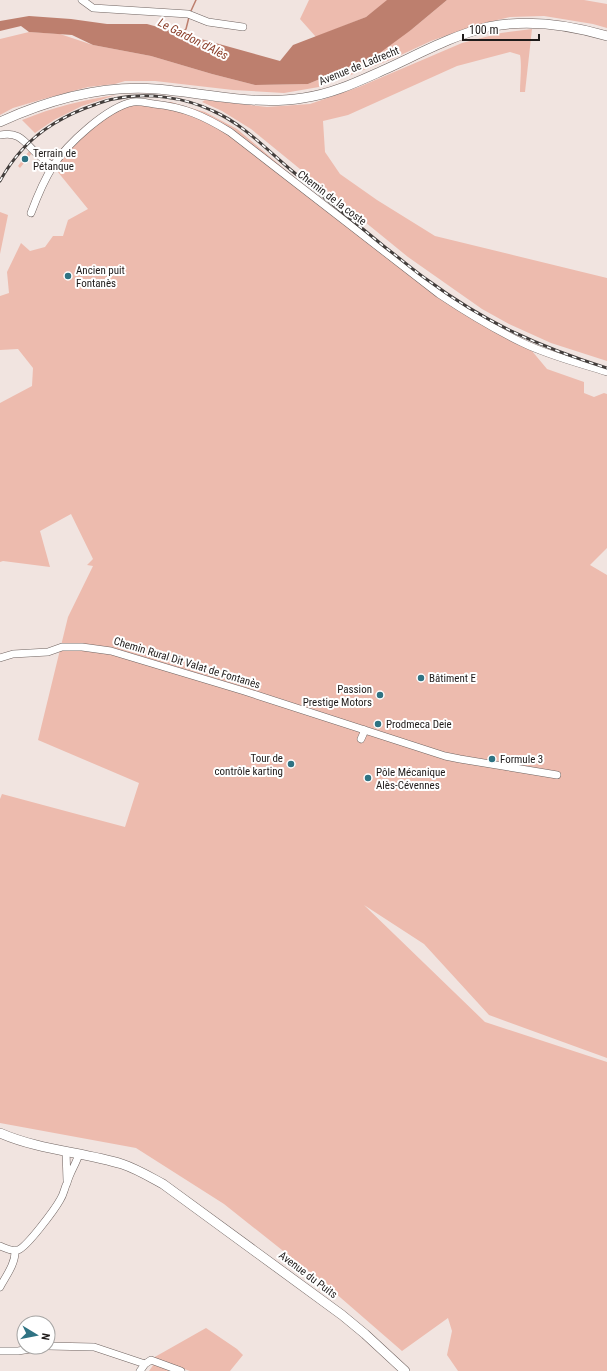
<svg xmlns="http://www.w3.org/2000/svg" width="607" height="1371" viewBox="0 0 607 1371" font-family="'Roboto Condensed',sans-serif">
	<rect width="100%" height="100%" fill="#f1e4e0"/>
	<!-- green -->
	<path fill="#edbbae" d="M309,0H388L366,17L316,37L300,19Z
		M447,0H584L607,4V28L593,24L544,16L510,17L476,25L431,41L390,60L319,87L284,93L233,90L155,81H125L115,84L88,87L40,100L13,108L0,115V39L29,32L60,34L93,45L151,56L212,74L255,85L308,84L341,70L411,30Z
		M532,29L525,92H520C520,81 522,65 520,55L510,52L457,66L348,115L323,121L325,152L340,174L377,200L435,236L607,278V361L551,343L509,324L482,309L408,257L251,129L222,111L202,102L205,100L267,107L310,104L359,87L462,43L501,33Z
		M116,95L82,106L54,120L35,133L22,120C54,107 82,100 116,95Z
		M128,101L171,102L205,112L237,129L320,199L439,294L532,351L547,369L584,382V393L594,397L604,393L607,394V548L590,565L607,575V1058L489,1015L424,944L364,905L485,1022L607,1062V1371H458L447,1355L452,1331L448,1318L402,1351L326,1285L224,1204L136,1148L0,1123V799L2,794L125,827L139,783L38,740L68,617L93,566L87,565L93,559L71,514L40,531L50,567L3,561L0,562V403L32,386L33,368L18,349L0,350V296L9,293L7,272L21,243L30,251L45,247L53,236H63L68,220L88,209L53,166L117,104Z
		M29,151L32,153L20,168L18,166Z
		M0,212L8,215L0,254Z
		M206,1328L237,1349L243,1355L230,1371H190L153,1358Z
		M154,1364L174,1371H149Z"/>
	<!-- water -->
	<path fill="#bd7f6e" d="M387,0H447L411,30L377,55L308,84L255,85L212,74L151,56L93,45L72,35L29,32L21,26L0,31V21L29,16L71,19L107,24H147L280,61L293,45L366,17Z"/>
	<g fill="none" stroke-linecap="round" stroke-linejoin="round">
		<!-- stream -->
		<path stroke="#bd7f6e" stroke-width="1.5" d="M190,13L196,0
			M180,34L186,29L189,17"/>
		<defs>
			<path id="minor" d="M82,0L93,8L188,14L208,22L243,27
				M0,135C18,131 24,141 35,152C41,157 46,162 53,166
				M31,213C37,197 44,180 53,166C67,144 107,107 133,102C139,101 147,103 154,104C184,107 204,116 230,132L439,294C466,312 494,329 523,343C550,356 579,363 607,372
				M0,658L13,654L48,652L62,647H82L111,651L244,691L445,756L460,759L557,775
				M361,739L365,730
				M66,1151L67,1181
				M0,1246C5,1248 12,1252 18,1250C27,1247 55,1209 60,1200C64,1194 64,1189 67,1183C70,1172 76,1164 79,1154
				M0,1287C6,1276 16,1263 15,1250
				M48,1346L94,1347L145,1364
				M0,1351H18L43,1347
				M140,1371L145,1364L151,1360L181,1371"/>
			<path id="major" d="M0,122C48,100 102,85 156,89C205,93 254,106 303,98C333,94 359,81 386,69C419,54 453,35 488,27C527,19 570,25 607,36
				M0,1133C39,1150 82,1152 122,1164C137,1169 150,1177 163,1184L342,1315L365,1334L405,1371"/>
		</defs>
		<!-- minor casing -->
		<use href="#minor" stroke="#706461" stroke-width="8"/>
		<!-- major casing -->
		<use href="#major" stroke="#706461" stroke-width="10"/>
		<!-- minor -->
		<use href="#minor" stroke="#fff" stroke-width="7"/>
		<!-- major -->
		<use href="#major" stroke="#fff" stroke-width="9"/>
		<defs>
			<path id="rail" d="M0,181C6,170 13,160 21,151C39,130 67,114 94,105C100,103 107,100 114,99C146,92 184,97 213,111C243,124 266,149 291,170C323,196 354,222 386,248C401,259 414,271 429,281C486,323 540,347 607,368"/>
		</defs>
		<!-- rail casing -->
		<use href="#rail" stroke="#433e3c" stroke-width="3"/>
		<!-- rail -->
		<use href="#rail" stroke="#fff" stroke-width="1.5" stroke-dasharray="4.5" stroke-linecap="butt"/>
	</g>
	<!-- markers -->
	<g fill="#2f7383" stroke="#fff" stroke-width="1.5">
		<circle cx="25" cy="159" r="4"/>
		<circle cx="68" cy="276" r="4"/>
		<circle cx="421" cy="678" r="4"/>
		<circle cx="380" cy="695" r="4"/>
		<circle cx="378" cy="724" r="4"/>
		<circle cx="492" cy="759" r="4"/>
		<circle cx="291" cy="764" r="4"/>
		<circle cx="368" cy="778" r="4"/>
	</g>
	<g text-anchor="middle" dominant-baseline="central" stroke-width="4" stroke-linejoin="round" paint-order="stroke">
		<!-- street labels -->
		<g font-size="11" fill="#1f1b1a" stroke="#fff">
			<text transform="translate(359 66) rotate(-22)">Avenue de Ladrecht</text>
			<text transform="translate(332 198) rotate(37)">Chemin de la coste</text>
			<text transform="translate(187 663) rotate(17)">Chemin Rural Dit Valat de Fontanès</text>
			<text transform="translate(308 1275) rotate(37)">Avenue du Puits</text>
		</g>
		<!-- poi labels -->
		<g font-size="11" fill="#1f1b1a" stroke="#fff" text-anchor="start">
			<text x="33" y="153">Terrain de<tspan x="33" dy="13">Pétanque</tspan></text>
			<text x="76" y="270">Ancien puit<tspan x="76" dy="13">Fontanès</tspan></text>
			<text x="429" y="678">Bâtiment E</text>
			<text x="372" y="689" text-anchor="end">Passion<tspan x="372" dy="13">Prestige Motors</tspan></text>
			<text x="386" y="724">Prodmeca Deie</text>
			<text x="283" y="758" text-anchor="end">Tour de<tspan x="283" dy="13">contrôle karting</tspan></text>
			<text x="500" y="759">Formule 3</text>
			<text x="376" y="772">Pôle Mécanique<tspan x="376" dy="13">Alès-Cévennes</tspan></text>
		</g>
		<!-- water labels -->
		<g font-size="12" font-style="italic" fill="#8a3c27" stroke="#fff">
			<text transform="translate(193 39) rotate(27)">Le Gardon d'Alès</text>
		</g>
	</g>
	<!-- north arrow -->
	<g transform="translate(36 1335) rotate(100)"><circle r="19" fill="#ffffff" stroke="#a5a4a3"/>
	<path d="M0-3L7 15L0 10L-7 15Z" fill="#2f7383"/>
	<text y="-6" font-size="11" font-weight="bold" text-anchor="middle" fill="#1f1b1a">N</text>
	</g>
	<!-- scale -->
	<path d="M463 34v6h76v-6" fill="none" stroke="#1f1b1a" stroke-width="2"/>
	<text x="469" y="34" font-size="12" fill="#1f1b1a" stroke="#ffffff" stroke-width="3" paint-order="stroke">100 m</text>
</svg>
